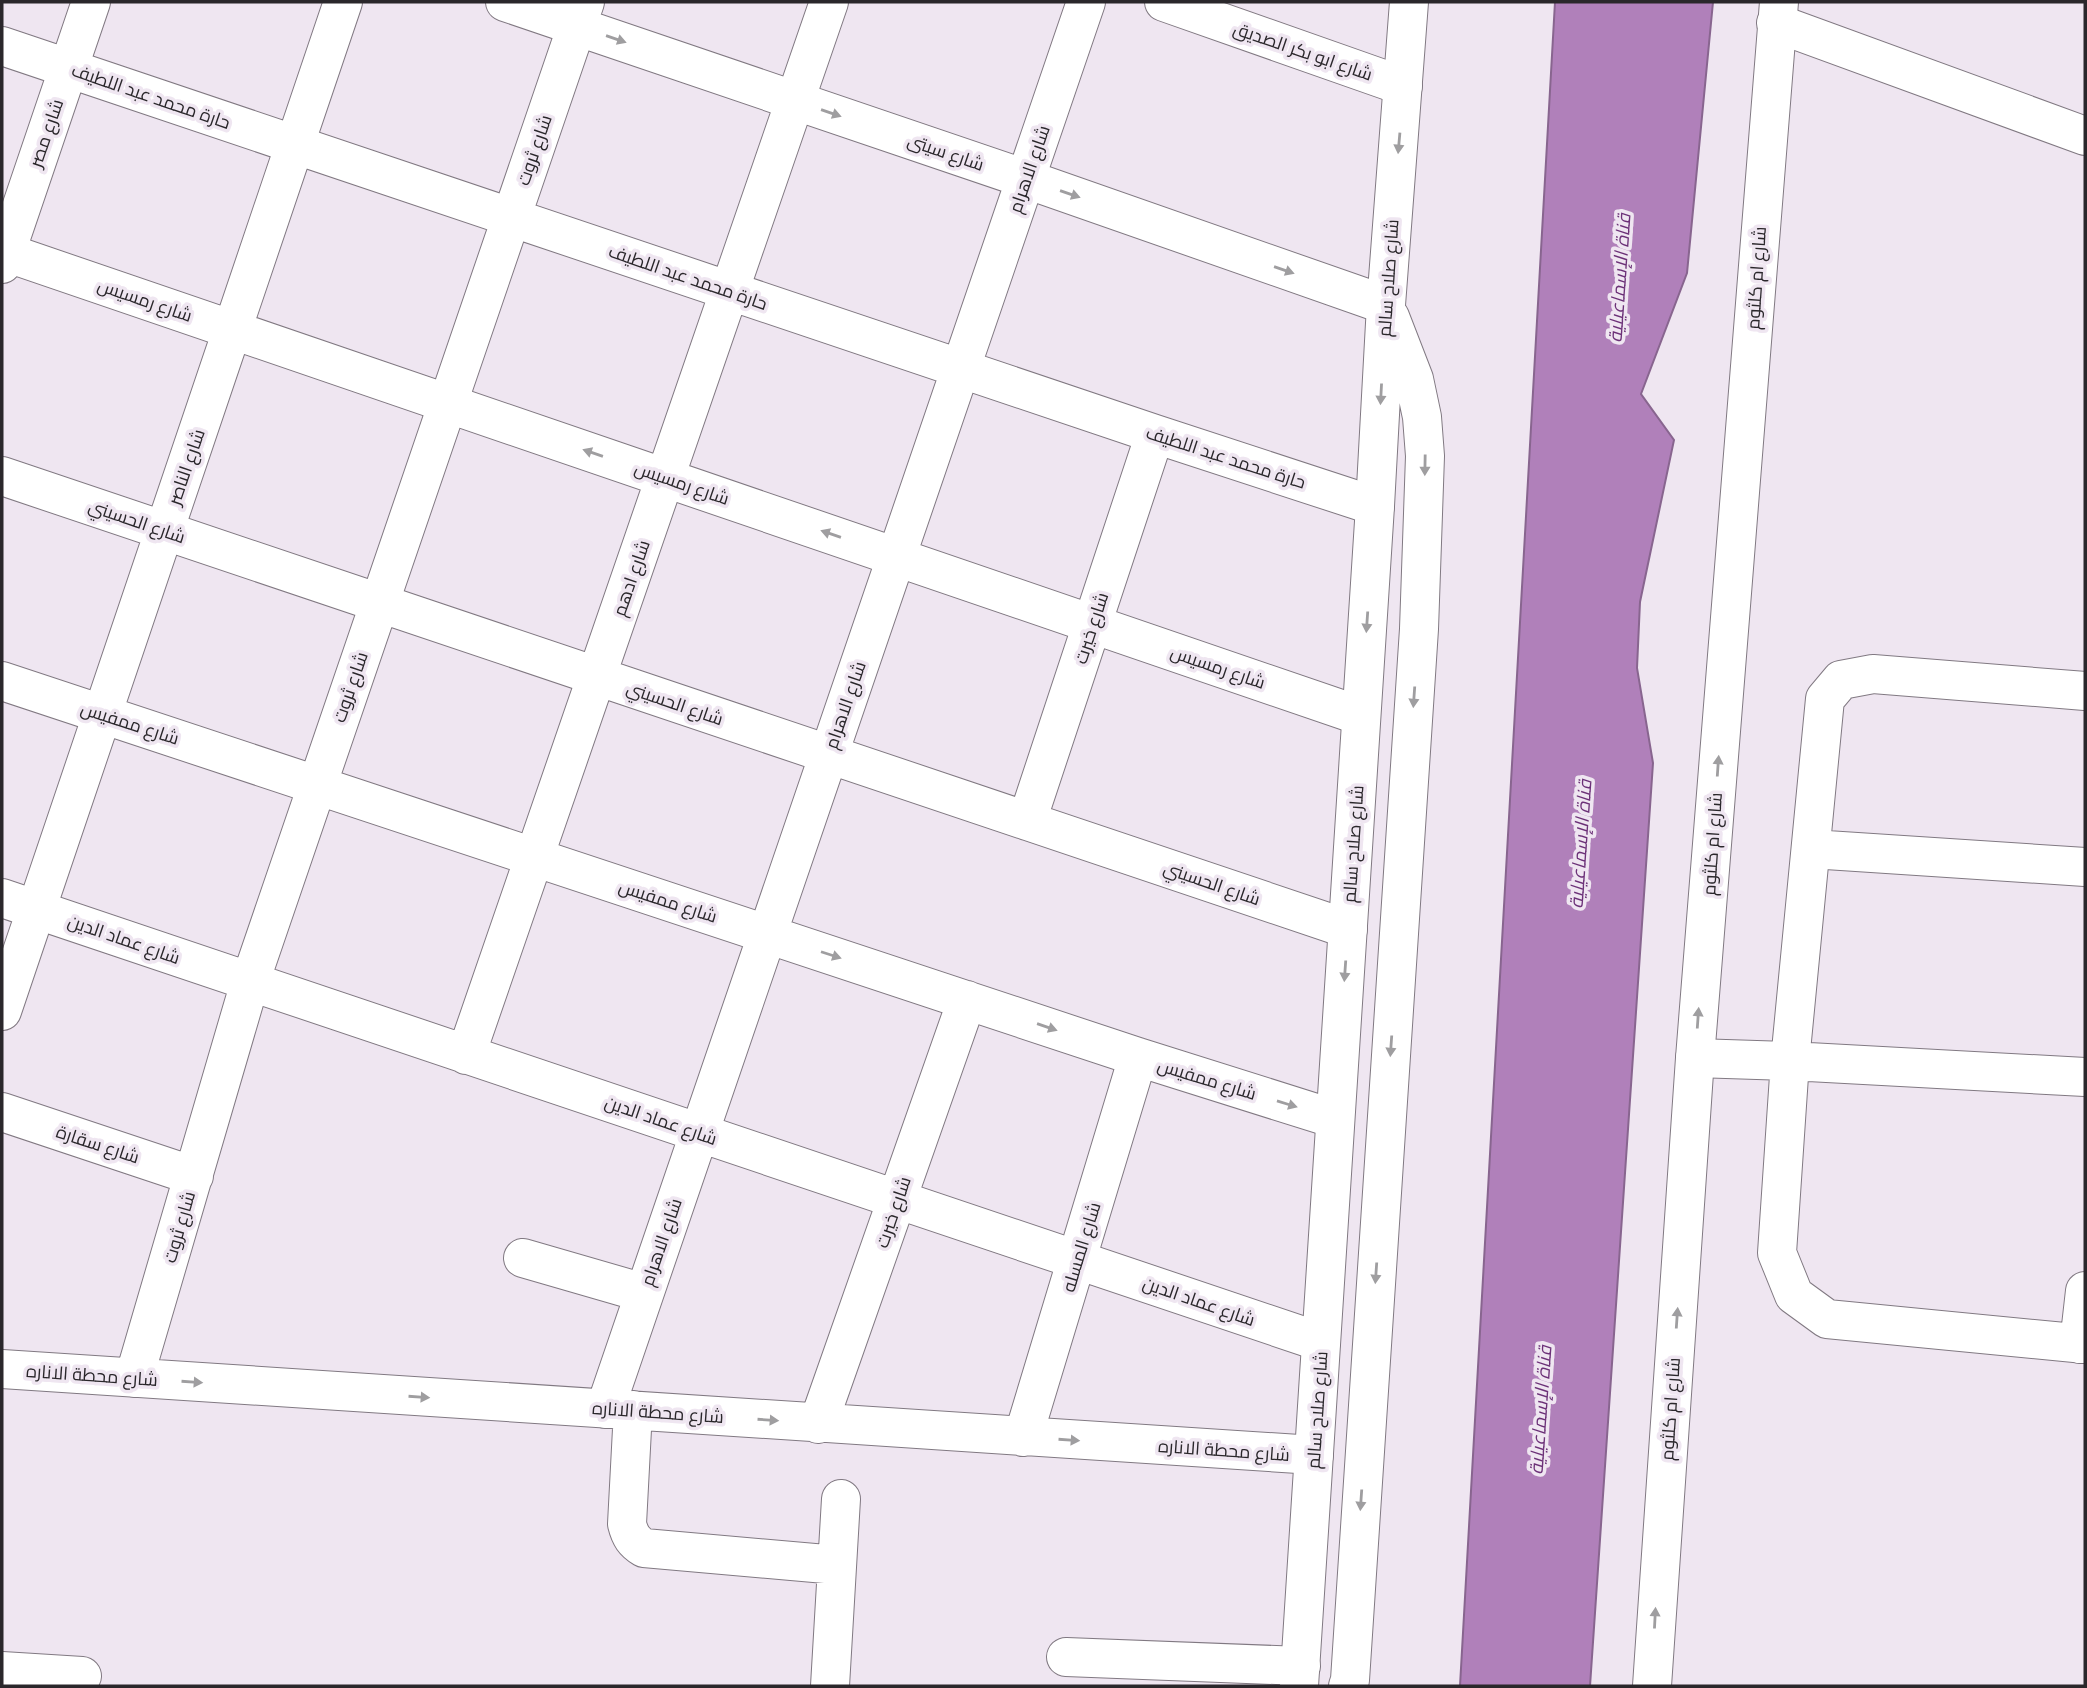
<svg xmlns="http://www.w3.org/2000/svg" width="2087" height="1688" viewBox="0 0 2087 1688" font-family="'Public Sans',Cairo,sans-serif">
	<rect width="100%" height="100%" fill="#efe6f1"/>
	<!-- water -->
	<path fill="#b080ba" stroke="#88658f" stroke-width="2" d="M1555,2H1713L1687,273L1641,394L1674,440L1640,602L1637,668L1653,763L1590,1686H1460Z"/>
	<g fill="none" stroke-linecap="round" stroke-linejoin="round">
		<defs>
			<path id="minor" d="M505,2L1026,179L1386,305
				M1164,2L1403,86
				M1776,23L2085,136
				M2,46L1155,434L1375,506
				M2,251L1361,716
				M2,264L91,2
				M2,476L1348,929
				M2,681L1138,1057L1335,1119
				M2085,691L1873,674L1841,680L1825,699L1790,1061L1777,1253L1794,1295L1827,1319L2085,1344
				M1027,821L1155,434
				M1811,849L2085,867
				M2,898L1321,1342
				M2,1011L343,2
				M466,1055L829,2
				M1695,1058L1790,1061L2085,1077
				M2,1112L194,1176
				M523,1258L644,1293
				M2079,1344L2085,1291
				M2,1369L1314,1455
				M134,1378L250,982L585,2
				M605,1409L1086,2
				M633,1410L627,1524C630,1536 634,1542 644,1548L837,1565
				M818,1424L967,1000
				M1023,1437L1138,1057
				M1066,1657L1301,1666
				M2,1671L82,1676
				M830,1686L841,1499"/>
			<path id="highway" d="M1299,1686L1375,506L1386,305L1409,2
				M1348,1686L1350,1680L1419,629L1425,456L1422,417L1414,379L1390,317
				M1652,1686L1695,1058L1779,2"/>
		</defs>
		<!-- minor casing -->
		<use href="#minor" stroke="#817982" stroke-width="40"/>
		<!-- highway casing -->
		<use href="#highway" stroke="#817982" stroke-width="40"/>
		<!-- minor -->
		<use href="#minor" stroke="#fff" stroke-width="38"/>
		<!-- highway -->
		<use href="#highway" stroke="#fff" stroke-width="38"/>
	</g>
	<!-- one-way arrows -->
	<defs><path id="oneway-solid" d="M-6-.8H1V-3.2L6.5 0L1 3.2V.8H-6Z" transform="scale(1.75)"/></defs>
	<g fill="#9f9ea0">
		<use href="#oneway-solid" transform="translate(616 39) rotate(19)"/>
		<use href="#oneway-solid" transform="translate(831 113) rotate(19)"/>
		<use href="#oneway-solid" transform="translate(1399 143) rotate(95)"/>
		<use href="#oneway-solid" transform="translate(1070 194) rotate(19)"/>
		<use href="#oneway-solid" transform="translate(1284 270) rotate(19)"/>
		<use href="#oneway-solid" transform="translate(1381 394) rotate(93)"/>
		<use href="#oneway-solid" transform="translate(593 453) rotate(-161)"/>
		<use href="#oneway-solid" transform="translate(1425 465) rotate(91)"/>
		<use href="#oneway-solid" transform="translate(831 534) rotate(-161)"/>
		<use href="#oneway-solid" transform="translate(1367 622) rotate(94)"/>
		<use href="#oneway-solid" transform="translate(1414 697) rotate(94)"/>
		<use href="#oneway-solid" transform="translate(1718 766) rotate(-86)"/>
		<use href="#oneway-solid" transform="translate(831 955) rotate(18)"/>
		<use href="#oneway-solid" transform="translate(1345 971) rotate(94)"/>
		<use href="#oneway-solid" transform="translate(1698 1018) rotate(-86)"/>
		<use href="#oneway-solid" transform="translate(1047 1027) rotate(19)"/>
		<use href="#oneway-solid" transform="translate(1391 1046) rotate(94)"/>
		<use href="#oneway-solid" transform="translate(1287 1104) rotate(17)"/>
		<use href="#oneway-solid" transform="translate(1376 1273) rotate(94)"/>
		<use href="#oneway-solid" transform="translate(1677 1318) rotate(-86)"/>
		<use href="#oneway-solid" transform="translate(192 1382) rotate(4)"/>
		<use href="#oneway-solid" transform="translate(419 1397) rotate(4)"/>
		<use href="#oneway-solid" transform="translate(768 1420) rotate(4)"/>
		<use href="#oneway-solid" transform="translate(1069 1440) rotate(4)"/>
		<use href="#oneway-solid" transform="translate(1361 1500) rotate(94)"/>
		<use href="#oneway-solid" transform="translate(1655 1618) rotate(-87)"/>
	</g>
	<g text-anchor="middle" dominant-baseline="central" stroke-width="7" stroke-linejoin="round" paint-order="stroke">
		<!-- street labels -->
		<g font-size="18" fill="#2a272b" stroke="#efe6f1">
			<text transform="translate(1303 51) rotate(19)">شارع ابو بكر الصديق</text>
			<text transform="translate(151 96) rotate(19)">حارة محمد عبد اللطيف</text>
			<text transform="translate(46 133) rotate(-71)">شارع مصر</text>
			<text transform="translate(534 150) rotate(-71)">شارع ثروت</text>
			<text transform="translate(946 152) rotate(19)">شارع سيتى</text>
			<text transform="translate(1029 169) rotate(-71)">شارع الاهرام</text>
			<text transform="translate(688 277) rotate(19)">حارة محمد عبد اللطيف</text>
			<text transform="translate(1388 278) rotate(-86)">شارع صلاح سالم</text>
			<text transform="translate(1756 278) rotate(-86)">شارع ام كلثوم</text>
			<text transform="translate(145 300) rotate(19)">شارع رمسيس</text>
			<text transform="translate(1226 457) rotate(18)">حارة محمد عبد اللطيف</text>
			<text transform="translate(186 467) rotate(-71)">شارع الناصر</text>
			<text transform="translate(682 483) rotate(19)">شارع رمسيس</text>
			<text transform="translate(137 521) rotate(19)">شارع الحسيني</text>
			<text transform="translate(631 578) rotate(-71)">شارع ادهم</text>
			<text transform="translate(1091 628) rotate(-72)">شارع خيرت</text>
			<text transform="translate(1218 667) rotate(19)">شارع رمسيس</text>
			<text transform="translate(350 687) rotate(-71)">شارع ثروت</text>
			<text transform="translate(675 703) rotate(19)">شارع الحسيني</text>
			<text transform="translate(845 705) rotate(-71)">شارع الاهرام</text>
			<text transform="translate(130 723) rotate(18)">شارع ممفيس</text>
			<text transform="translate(1353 844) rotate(-86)">شارع صلاح سالم</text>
			<text transform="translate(1712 844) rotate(-86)">شارع ام كلثوم</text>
			<text transform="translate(1212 883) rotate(19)">شارع الحسيني</text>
			<text transform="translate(668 901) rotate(18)">شارع ممفيس</text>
			<text transform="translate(124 939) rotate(19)">شارع عماد الدين</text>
			<text transform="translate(1207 1079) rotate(17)">شارع ممفيس</text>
			<text transform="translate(661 1120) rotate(19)">شارع عماد الدين</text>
			<text transform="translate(98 1144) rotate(18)">شارع سقارة</text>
			<text transform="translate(893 1212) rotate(-71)">شارع خيرت</text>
			<text transform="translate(179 1227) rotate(-74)">شارع ثروت</text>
			<text transform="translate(661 1242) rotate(-71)">شارع الاهرام</text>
			<text transform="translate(1081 1247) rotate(-73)">شارع المسله</text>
			<text transform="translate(1199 1301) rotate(19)">شارع عماد الدين</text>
			<text transform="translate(92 1375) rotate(4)">شارع محطة الاناره</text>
			<text transform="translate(1670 1409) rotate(-86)">شارع ام كلثوم</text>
			<text transform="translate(1317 1410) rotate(-86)">شارع صلاح سالم</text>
			<text transform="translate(658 1412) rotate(4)">شارع محطة الاناره</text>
			<text transform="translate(1224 1450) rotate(4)">شارع محطة الاناره</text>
		</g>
		<!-- water labels -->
		<g font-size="19" font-style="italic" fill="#6c3178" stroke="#efe6f1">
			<text transform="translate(1619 278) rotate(-86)">قناة الإسماعيلية</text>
			<text transform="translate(1580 844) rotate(-86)">قناة الإسماعيلية</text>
			<text transform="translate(1540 1410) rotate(-86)">قناة الإسماعيلية</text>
		</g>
	</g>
	<!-- border -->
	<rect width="2087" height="1688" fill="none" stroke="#2a272b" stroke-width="7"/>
</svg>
